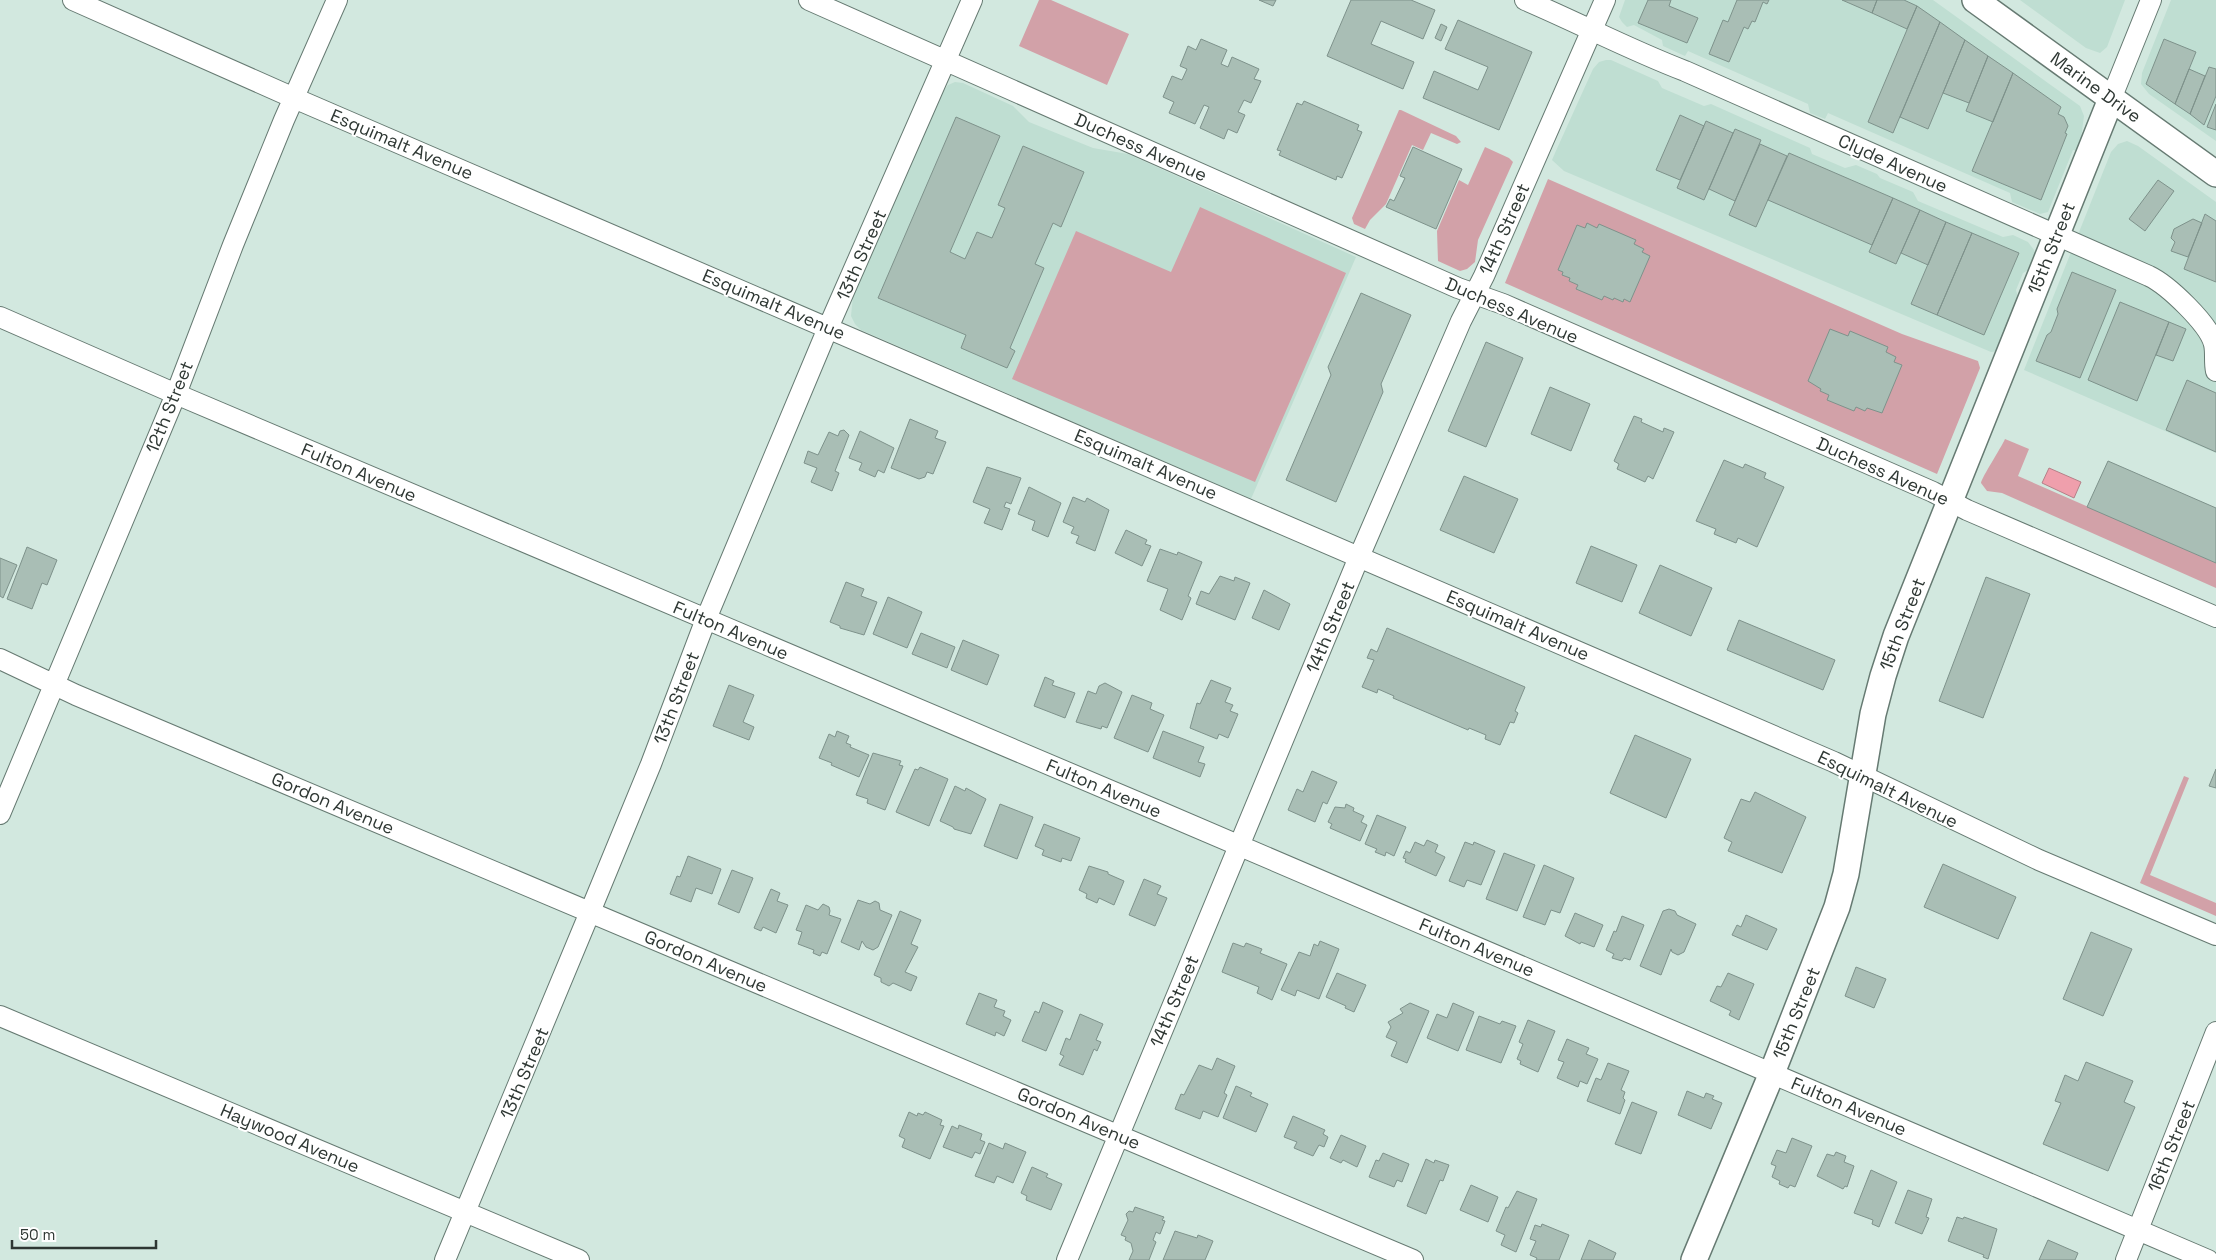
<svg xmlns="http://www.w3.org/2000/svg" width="2216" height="1260" viewBox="0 0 2216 1260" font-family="'Space Grotesk',sans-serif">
	<rect width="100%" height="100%" fill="#d2e8df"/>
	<!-- built -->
	<path fill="#bfded2" d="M1625,0H1933L2080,106L2084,116L2080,146L2077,151L2073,150L2048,212L2040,214L2012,202L2010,193L1828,113L1825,119L1810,113L1808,104L1688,51L1685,56L1663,46L1662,40L1634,25L1627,27L1622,22L1619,17Z
		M2020,0H2125L2107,47L2100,53L2086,48Z
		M2171,0H2216V141L2149,94L2141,84L2142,73Z
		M1606,60H1611L1658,81L1662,88L1704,106L1711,104L1810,148L1812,154L1845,168L1856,165L1877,174L1880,178L1913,192L1918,201L2003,237L2013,235L2028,242L2034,250L2036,256L2032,268L2023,273L2016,290L2019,301L1999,351L1991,352L1564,171L1552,160L1555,153L1593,69L1599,62Z
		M955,82L963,83L1013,106L1029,122L1093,148L1128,154L1356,257L1251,499L861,330L855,324L851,316L853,296L941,94L948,85Z
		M2127,141L2138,146L2216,202V453L2024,370L2111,152L2118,144Z"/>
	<!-- green -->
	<path fill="#d2a1a8" d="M1039,0H1051L1129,34L1107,85L1019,46Z
		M1399,110H1401L1456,136L1461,142L1457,144L1431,133L1423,150L1412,145L1386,204L1370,220L1365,229L1354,224L1352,218Z
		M1485,147L1509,158L1513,162L1478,240L1475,262L1467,269L1460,271L1438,261L1437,231L1459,180L1468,185Z
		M1548,179L1902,334L1978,361L1980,368L1937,474L1505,283Z
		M1200,207L1346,273L1255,482L1012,379L1076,231L1171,272Z
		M2005,439L2029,449L2018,476L2216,563V588L2002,493L1987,491L1981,483C1982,477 2001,448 2005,439Z
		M2184,776L2189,778L2150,875L2216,903V916L2140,883Z"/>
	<!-- water -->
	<path fill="#ef9fac" stroke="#b58088" d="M2049,468L2081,482L2074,498L2042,483Z"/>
	<!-- building -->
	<path fill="#a9beb5" stroke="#7e928b" d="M1259,0H1276L1273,6Z
		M1351,0H1411L1435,10L1423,39L1381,21L1371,44L1414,62L1403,89L1327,56Z
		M1648,0H1671L1669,6L1698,18L1687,43L1638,23Z
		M1737,0H1769L1767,4L1763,2L1755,22L1752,21L1748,29L1744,27L1729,62L1709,54L1723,20L1728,22Z
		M1842,0H1877L1872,13Z
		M1877,0H1904L1917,6L1907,29L1872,13Z
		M1917,6L1940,22L1893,133L1868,122Z
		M1458,20L1532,52L1499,130L1423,98L1434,71L1478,90L1488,67L1445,49Z
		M1940,22L1965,40L1928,129L1900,117Z
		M1441,24L1447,27L1441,41L1435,38Z
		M1201,39L1227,50L1221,64L1228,67L1232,57L1259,69L1254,79L1261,81L1251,103L1244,100L1238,112L1245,115L1237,133L1228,129L1224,139L1200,128L1209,107L1204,105L1195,124L1169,113L1174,102L1163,97L1172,76L1182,80L1187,69L1180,66L1188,46L1196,50Z
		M2164,39L2196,52L2175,104L2146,84Z
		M1965,40L1988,56L1969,103L1943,93Z
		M1988,56L2013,73L1993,122L1966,111Z
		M2209,67L2216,69V96L2204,125L2190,114Z
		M2189,69L2205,76L2190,114L2175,104Z
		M2013,73L2061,107L2058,114L2064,117L2068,126L2065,133L2067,134L2041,200L1972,171Z
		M1304,101L1359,125L1357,130L1362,132L1342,178L1337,176L1336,180L1279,155L1281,151L1277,150L1297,103L1302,105Z
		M2216,104V130L2207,127Z
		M1680,115L1704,126L1680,180L1656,170Z
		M956,117L1000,136L950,252L965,259L977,232L992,238L1005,208L998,205L1023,146L1084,172L1061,227L1053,223L1035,264L1044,268L1010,348L1015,351L1007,368L961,348L966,335L878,298Z
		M1706,121L1733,133L1704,200L1677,188Z
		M1735,129L1761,140L1735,201L1709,189Z
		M1760,144L1787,156L1756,227L1729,215Z
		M1413,147L1462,169L1436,229L1386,207L1390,199L1394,201L1405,178L1400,176Z
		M1789,153L1893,198L1872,245L1768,200Z
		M2158,180L2174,191L2145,231L2129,219Z
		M1893,198L1920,210L1896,264L1869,252Z
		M1920,210L1946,222L1928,265L1901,253Z
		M2205,214L2216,221V282L2184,269Z
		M2193,219L2202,223L2188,257L2171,251L2175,242L2171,238L2174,229Z
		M1946,222L1972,233L1937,315L1911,304Z
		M1587,223L1597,228L1599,224L1636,240L1634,244L1644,249L1642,252L1650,256L1630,302L1624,299L1623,302L1614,298L1613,300L1604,296L1602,300L1595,297L1576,289L1578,285L1569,281L1570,278L1562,275L1563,272L1558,270L1577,225L1585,228Z
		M1972,233L2019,253L1984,335L1937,315Z
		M2072,272L2116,290L2080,378L2036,361L2047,335L2051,332L2058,314L2057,309Z
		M1361,293L1411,315L1381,384L1383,392L1336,502L1286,480L1331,375L1328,367Z
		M2120,302L2169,322L2137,401L2088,380Z
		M2169,322L2186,329L2173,361L2156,355Z
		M1830,329L1848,336L1850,331L1888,347L1886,352L1896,357L1894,362L1902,365L1882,413L1867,408L1865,411L1856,407L1854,411L1827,400L1829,395L1820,391L1821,389L1808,381Z
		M1486,342L1523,358L1486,447L1448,431Z
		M2187,380L2216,393V452L2166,430Z
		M1550,387L1590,404L1571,451L1531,434Z
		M1634,416L1642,419L1641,422L1663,432L1664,428L1674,432L1653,479L1648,476L1645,482L1617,469L1619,464L1614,461Z
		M910,419L938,431L935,438L946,442L933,474L927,472L925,477L919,479L891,468Z
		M844,430L849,435L835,471L839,473L832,491L811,482L817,468L804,463L808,451L818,455L829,432L838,436L840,431Z
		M860,431L894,448L884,473L878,470L875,477L859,470L862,463L849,458Z
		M1724,460L1743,468L1745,464L1766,473L1764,478L1784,487L1757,547L1738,538L1736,543L1714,534L1716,529L1696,521Z
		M2108,461L2216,508V563L2087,507Z
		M987,467L1021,478L1011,504L1006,502L1004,507L1010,509L1002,530L984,523L990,509L973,502Z
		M1464,476L1518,499L1494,553L1440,530Z
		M1029,487L1061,503L1048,537L1032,530L1035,521L1018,514Z
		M1073,497L1085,502L1087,498L1109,510L1095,551L1076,543L1079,536L1071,533L1074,527L1063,522Z
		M1126,530L1147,540L1145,544L1151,546L1142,566L1115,553Z
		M1591,546L1637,565L1622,602L1576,583Z
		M27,547L57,560L47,585L42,583L32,609L7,599Z
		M1160,549L1177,555L1178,552L1202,562L1188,596L1191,598L1182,620L1160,610L1168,589L1147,581Z
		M0,558L17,565L3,598L0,596Z
		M1660,565L1712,588L1691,636L1639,613Z
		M1220,576L1234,581L1235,577L1250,583L1235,620L1196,604L1201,591L1209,594Z
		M1986,577L2030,594L1983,718L1939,701Z
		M846,582L864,589L861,596L877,602L864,635L840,628V626L830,622Z
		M1264,590L1290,604L1279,630L1252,618Z
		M888,597L922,612L907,648L873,634Z
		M1739,620L1835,660L1823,690L1727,650Z
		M1387,628L1525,687L1515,711L1518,713L1514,723L1510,722L1500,745L1485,739L1486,735L1469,728L1468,730L1393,698L1394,696L1378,689L1377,693L1362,687L1374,660L1367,658L1371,649L1377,652Z
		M921,633L955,647L947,668L912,654Z
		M963,640L999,655L987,685L951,670Z
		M1045,677L1054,681L1052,685L1075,693L1065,718L1034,706Z
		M1211,680L1231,688L1225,702L1233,705L1230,711L1238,714L1228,738L1219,734L1217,739L1190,728L1197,703L1200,704Z
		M1105,683L1122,692L1107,728L1102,726L1101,729L1076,722L1088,691L1096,694L1099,686Z
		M729,685L754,695L743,722L754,727L749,740L713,726Z
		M1132,695L1152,703L1150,709L1164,715L1148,752L1114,738Z
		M837,731L849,736L846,743L851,745L850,747L869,755L859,777L831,765L832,763L819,758L829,734L835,737Z
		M1163,731L1204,747L1198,762L1205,764L1200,777L1153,758Z
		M1635,735L1691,759L1666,818L1610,793Z
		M873,753L901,761L899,765L903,766L885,810L867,803L868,799L856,795Z
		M920,767L948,779L929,826L896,812L915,769L918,770Z
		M2216,769V788L2209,786Z
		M1312,771L1337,782L1327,804L1323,802L1315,822L1288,810L1297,789L1303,792Z
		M955,786L965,791L966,788L986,799L971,834L954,829L953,827L940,821Z
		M1755,792L1806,817L1782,873L1728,851L1732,842L1724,838L1741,799L1750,802Z
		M1000,804L1033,817L1017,859L984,846Z
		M1346,804L1354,808L1353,811L1364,816L1361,822L1367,825L1360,841L1330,828L1332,824L1328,822L1335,807L1345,808Z
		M1377,815L1406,827L1394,856L1386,852L1385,856L1375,852L1377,849L1365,844Z
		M1044,824L1080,838L1071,861L1062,858L1061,862L1042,855L1044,850L1035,846Z
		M1427,840L1438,845L1435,852L1445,857L1436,876L1405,862L1406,859L1403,858L1406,851L1410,853L1415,842L1424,846Z
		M1465,842L1473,845L1474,842L1495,851L1481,885L1467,880L1464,887L1449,881Z
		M1504,853L1535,865L1517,911L1486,899Z
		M688,856L721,869L712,894L696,888L691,902L670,894L677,876L680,877Z
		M1943,864L2016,897L1998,939L1924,907Z
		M1544,865L1574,878L1560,913L1551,910L1545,925L1523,917Z
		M1089,866L1108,872V874L1124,881L1114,905L1099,898L1097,903L1086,898L1087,894L1079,890Z
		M732,870L753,878L739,913L718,904Z
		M1144,879L1161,886L1157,894L1167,898L1155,926L1129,915Z
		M771,889L780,893L777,901L788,905L776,933L763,927L761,931L754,928Z
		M858,900L870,904L875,901L879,903L880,910L892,915L878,947L873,950L866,947L862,941L859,950L841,942Z
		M823,904L829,907L830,911L829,915L841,919L827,954L822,952L820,956L813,953L814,950L798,944L802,932L796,930L806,905L818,910Z
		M1669,909L1675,911L1677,915L1696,924L1684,952L1678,955L1672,952L1671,949L1661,975L1640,966L1663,911Z
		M900,911L921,920L911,944L918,947L905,972L917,977L911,991L893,983L889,986L881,982V978L874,975Z
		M1575,913L1603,925L1594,947L1581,942L1580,944L1565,936Z
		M1746,915L1777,929L1767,950L1732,935L1737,925L1741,927Z
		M1622,916L1644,925L1630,960L1624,958L1622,961L1612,958L1614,954L1606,950L1614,931L1616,932Z
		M2091,932L2132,949L2103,1016L2063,999Z
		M1320,941L1339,949L1319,999L1297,990L1295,996L1281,990L1299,952L1310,956L1314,944L1318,946Z
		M1233,943L1244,947L1246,943L1262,949L1260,953L1287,964L1272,1000L1257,993L1259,987L1222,972Z
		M1856,967L1886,979L1874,1008L1845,996Z
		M1337,973L1366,985L1354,1012L1345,1008L1346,1006L1326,997Z
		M1728,973L1754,984L1739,1020L1729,1015L1731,1011L1710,1001L1717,986L1721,987Z
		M979,993L997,1000L994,1007L1005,1011L1003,1016L1011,1020L1004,1036L996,1032L995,1036L966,1024Z
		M1043,1002L1063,1011L1046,1051L1022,1041L1035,1011L1039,1013Z
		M1410,1003L1429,1011L1407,1063L1391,1056L1397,1042L1386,1037L1391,1027L1388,1022L1403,1013L1400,1009Z
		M1453,1003L1474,1012L1458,1051L1427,1038L1437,1014L1447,1018Z
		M1080,1014L1103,1024L1096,1040L1101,1042L1097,1051L1094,1049L1083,1075L1059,1065L1064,1056L1060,1054L1066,1038L1070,1040Z
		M1479,1016L1500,1024L1502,1021L1516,1026L1501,1063L1466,1050Z
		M1528,1020L1555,1031L1538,1072L1520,1064L1521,1061L1517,1059L1523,1044L1519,1042Z
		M1567,1039L1589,1048L1586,1054L1598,1059L1587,1084L1580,1081L1578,1087L1557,1078L1564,1062L1558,1060Z
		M1217,1058L1235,1066L1224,1093L1227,1095L1218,1117L1203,1111L1200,1119L1175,1109L1181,1094L1184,1095L1199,1065L1212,1070Z
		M2086,1062L2133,1081L2124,1102L2135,1107L2108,1171L2043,1144L2061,1103L2055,1101L2065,1075L2078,1081Z
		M1608,1063L1629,1071L1621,1090L1625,1092L1623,1098L1625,1100L1620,1114L1587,1101L1596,1078L1601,1080Z
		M1236,1086L1252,1093L1250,1096L1268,1104L1256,1132L1223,1118Z
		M1687,1091L1704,1098L1706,1093L1714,1096L1712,1099L1722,1103L1711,1129L1678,1115Z
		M1632,1102L1657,1112L1641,1154L1615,1144Z
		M909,1112L917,1116L918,1113L923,1115L925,1112L942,1120L940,1125L944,1126L930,1159L902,1147L905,1139L899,1136Z
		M1293,1116L1325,1130L1323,1134L1328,1137L1324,1147L1319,1145L1313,1156L1294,1148L1297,1142L1284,1137Z
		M959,1125L982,1134L980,1140L985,1142L980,1154L975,1152L972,1158L943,1147L952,1126L958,1129Z
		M1341,1135L1366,1146L1357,1167L1343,1160L1341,1163L1330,1158Z
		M1792,1138L1812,1146L1795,1187L1790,1185L1788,1188L1779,1184L1780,1181L1772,1177L1776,1166L1771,1164L1777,1150L1786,1153Z
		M989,1143L1003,1149L1005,1143L1026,1152L1013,1183L997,1176L994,1183L975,1176Z
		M1836,1152L1846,1156L1844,1162L1854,1166L1847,1187L1845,1186L1843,1189L1817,1176L1827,1154L1834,1156Z
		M1383,1153L1409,1164L1402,1182L1397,1180L1394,1187L1369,1177L1376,1160L1379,1161Z
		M1426,1159L1434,1163L1435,1160L1449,1165L1443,1181L1440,1180L1426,1214L1407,1206Z
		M1032,1167L1048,1174L1046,1177L1062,1184L1051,1210L1026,1200L1027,1196L1021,1193Z
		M1871,1170L1897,1182L1879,1227L1872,1224L1873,1220L1854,1213Z
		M1471,1185L1498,1197L1488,1222L1460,1210Z
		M1908,1190L1932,1199L1926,1217L1929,1218L1922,1234L1895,1223Z
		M1517,1191L1537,1199L1516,1252L1501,1245L1505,1235L1496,1231L1506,1207L1508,1208Z
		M1135,1207L1164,1217L1162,1220L1165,1221L1160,1234L1156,1232L1153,1240L1156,1242L1149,1260H1129L1133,1251L1131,1243L1125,1240L1126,1237L1121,1235L1128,1220L1126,1214L1129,1211L1133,1212Z
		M1957,1217L1963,1219L1964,1217L1997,1229L1988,1259L1983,1257L1984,1255L1948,1241Z
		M1542,1224L1569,1235L1559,1260H1536L1537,1258L1530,1255L1536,1241L1530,1239L1535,1225L1541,1227Z
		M1175,1231L1197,1238L1198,1235L1213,1241L1205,1260H1163Z
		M1589,1240L1616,1253L1613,1260H1581Z
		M2048,1240L2078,1253L2075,1260H2039Z"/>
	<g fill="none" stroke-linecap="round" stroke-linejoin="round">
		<defs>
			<path id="minor" d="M73,0L294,98L1834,762L2039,860L2216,935
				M809,0L1458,288L1503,304L1933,492L1967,510L2216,617
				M1525,0C1579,23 1630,50 1685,71L2149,276C2168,285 2209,324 2214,344C2216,352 2214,362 2216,371
				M2111,99L2151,0
				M0,317L176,394L1163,813L2208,1260
				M0,659L76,695L1413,1260
				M0,814L176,394L233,245L284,120L337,0
				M0,1016L579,1260
				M445,1260L590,912L651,764L706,619L828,328L972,0
				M1067,1260L1359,557L1461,321L1484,276L1605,0
				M2126,1260L2216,1032"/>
			<path id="major" d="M1975,0L2216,174
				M1694,1260L1772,1073L1837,907L1846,874L1873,714L1883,676L1896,636L2111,99"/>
		</defs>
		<!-- minor casing -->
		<use href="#minor" stroke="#667a72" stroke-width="22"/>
		<!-- major casing -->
		<use href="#major" stroke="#667a72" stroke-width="28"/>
		<!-- minor -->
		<use href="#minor" stroke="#fff" stroke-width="20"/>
		<!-- major -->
		<use href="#major" stroke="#fff" stroke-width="25"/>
	</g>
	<g text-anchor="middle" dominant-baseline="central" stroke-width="4" stroke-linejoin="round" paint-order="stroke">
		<!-- street labels -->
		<g font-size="18" fill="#2e3733" stroke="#fff">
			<text transform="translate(2096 87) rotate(36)">Marine Drive</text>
			<text transform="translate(402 144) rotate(23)">Esquimalt Avenue</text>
			<text transform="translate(1141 147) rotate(24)">Duchess Avenue</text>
			<text transform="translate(1893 163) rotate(24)">Clyde Avenue</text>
			<text transform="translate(1504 229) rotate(-66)">14th Street</text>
			<text transform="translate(2051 248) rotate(-68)">15th Street</text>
			<text transform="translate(861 255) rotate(-66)">13th Street</text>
			<text transform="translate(774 304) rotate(23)">Esquimalt Avenue</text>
			<text transform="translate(1512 310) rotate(23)">Duchess Avenue</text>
			<text transform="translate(169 407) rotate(-68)">12th Street</text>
			<text transform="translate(1146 464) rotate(23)">Esquimalt Avenue</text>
			<text transform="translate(1883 471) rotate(24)">Duchess Avenue</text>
			<text transform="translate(359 472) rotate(23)">Fulton Avenue</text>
			<text transform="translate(1902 624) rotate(-69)">15th Street</text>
			<text transform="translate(1518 625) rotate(23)">Esquimalt Avenue</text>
			<text transform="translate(1330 627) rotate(-67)">14th Street</text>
			<text transform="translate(731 630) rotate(23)">Fulton Avenue</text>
			<text transform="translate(676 698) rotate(-69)">13th Street</text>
			<text transform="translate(1104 788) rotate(23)">Fulton Avenue</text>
			<text transform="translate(1888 789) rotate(26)">Esquimalt Avenue</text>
			<text transform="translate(333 803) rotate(23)">Gordon Avenue</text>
			<text transform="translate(1477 947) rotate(23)">Fulton Avenue</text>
			<text transform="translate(706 961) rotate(23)">Gordon Avenue</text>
			<text transform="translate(1174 1001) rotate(-67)">14th Street</text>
			<text transform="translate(1796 1013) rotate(-68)">15th Street</text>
			<text transform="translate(524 1073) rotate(-67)">13th Street</text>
			<text transform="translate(1849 1106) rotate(23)">Fulton Avenue</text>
			<text transform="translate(1079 1118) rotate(23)">Gordon Avenue</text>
			<text transform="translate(290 1138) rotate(23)">Haywood Avenue</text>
			<text transform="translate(2171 1146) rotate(-68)">16th Street</text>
		</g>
	</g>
	<!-- scale -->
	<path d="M12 1240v8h144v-8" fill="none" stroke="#2e3733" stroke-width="2.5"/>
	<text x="20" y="1240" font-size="15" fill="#2e3733" stroke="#ffffff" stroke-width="4" paint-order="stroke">50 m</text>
</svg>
